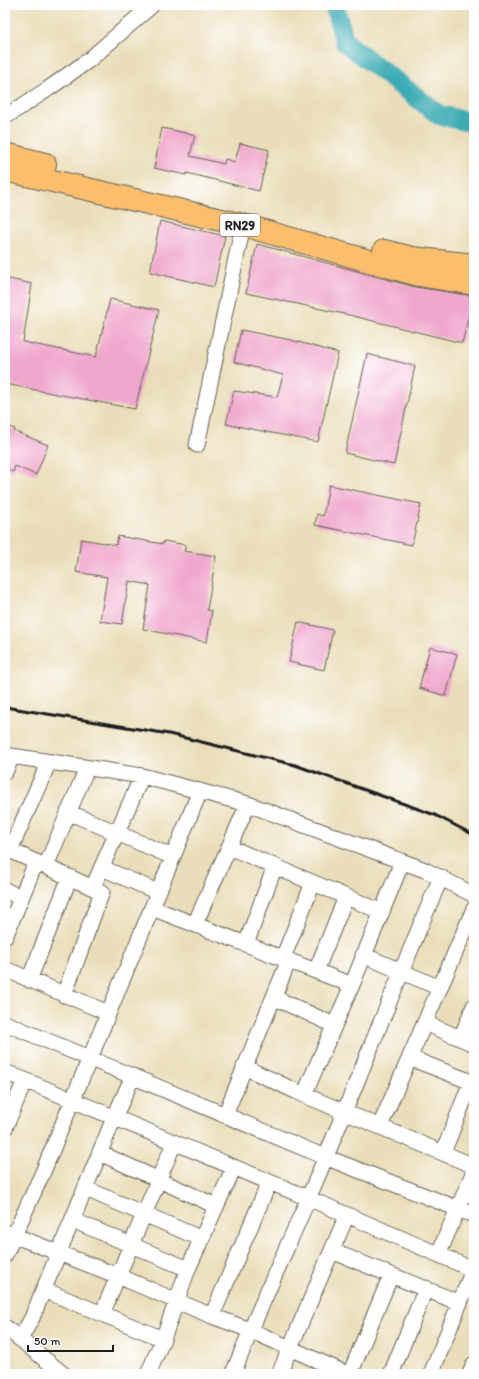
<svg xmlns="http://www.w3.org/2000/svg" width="479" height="1379" viewBox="0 0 479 1379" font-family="Itim,sans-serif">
	<rect width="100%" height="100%" fill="#fff"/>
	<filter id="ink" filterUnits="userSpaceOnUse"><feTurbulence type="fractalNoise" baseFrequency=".025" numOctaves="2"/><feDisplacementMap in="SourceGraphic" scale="8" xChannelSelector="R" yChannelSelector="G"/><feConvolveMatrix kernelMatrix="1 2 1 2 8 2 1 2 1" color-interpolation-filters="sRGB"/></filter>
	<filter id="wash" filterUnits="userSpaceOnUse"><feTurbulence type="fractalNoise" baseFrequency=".012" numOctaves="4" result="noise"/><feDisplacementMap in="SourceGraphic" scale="16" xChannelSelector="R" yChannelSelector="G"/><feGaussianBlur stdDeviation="0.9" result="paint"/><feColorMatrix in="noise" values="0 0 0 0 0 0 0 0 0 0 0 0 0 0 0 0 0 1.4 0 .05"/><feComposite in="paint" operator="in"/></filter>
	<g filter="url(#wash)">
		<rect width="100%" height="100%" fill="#eadeba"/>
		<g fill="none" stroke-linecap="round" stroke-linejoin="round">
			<!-- river -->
			<path stroke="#3bacb4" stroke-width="20" d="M334,5L345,42L439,115L474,123"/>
		</g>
		<g id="blocks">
			<!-- building -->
			<path fill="#f0a7cd" d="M162,128L195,135L190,156L224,164L225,159L235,162L240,143L269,150L259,191L187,173L186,175L154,168Z
				M160,221L225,236L214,287L150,272Z
				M257,244L415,287L474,296L462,343L349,315L246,293Z
				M5,278L32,284L23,342L96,357L110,299L159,310L135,409L5,384Z
				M241,330L291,340L338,353L318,442L226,424L234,391L277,397L283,375L234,362Z
				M367,354L415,366L394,465L345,453Z
				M5,425L15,429L14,431L48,445L36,475L15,466L13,472L5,468Z
				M329,485L421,504L412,545L315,525L317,514L323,516Z
				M118,536L163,544L164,541L186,545L184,551L216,556L207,610L212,611L207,642L143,629L150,585L129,581L122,624L100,621L107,577L76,572L81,539L116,545Z
				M298,622L333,630L324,670L289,662Z
				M430,647L457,654L446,696L419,688Z"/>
		</g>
	</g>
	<g filter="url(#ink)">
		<use href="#blocks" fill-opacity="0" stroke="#646053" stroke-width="1"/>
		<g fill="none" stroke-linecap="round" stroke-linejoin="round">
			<defs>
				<path id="minor" d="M5,117L48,89L89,60L152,5
					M197,445L243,225
					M5,755L142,776L248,804L425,870L474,895
					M5,772L12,756
					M68,812L173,857
					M229,847L382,912
					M5,848L102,892L64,995
					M10,850L49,762
					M46,866L87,768
					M102,868L158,892
					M93,887L142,776
					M5,890L21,898
					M152,908L352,985
					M195,924L248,804
					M5,937L36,862
					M246,944L275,866
					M363,955L440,988
					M283,958L313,883
					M5,969L108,1013
					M316,971L346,897
					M29,980L70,877
					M275,998L334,1025
					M5,1023L325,1157L474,1215
					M425,1023L474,1044
					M461,1038L474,1006
					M410,1058L474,1083
					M244,1067L304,1095L474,1166
					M5,1072L308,1198L474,1270
					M304,1095L352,985L402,862
					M225,1115L289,960
					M380,1126L474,909
					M5,1128L25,1080
					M100,1153L216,1206
					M443,1153L471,1082
					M86,1189L202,1239
					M72,1220L188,1269
					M5,1232L118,1276L212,1316L250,1330L347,1374
					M332,1251L460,1303
					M439,1253L474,1171
					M5,1255L43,1172L200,791
					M44,1290L163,1339
					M102,1314L174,1143
					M212,1316L269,1183
					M5,1327L63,1374
					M20,1339L32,1318L114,1118L133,1076
					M148,1374L163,1339L188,1269L234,1167
					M233,1374C256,1315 283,1257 308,1199C354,1092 395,984 441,877
					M279,1374L347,1215
					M350,1374L391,1275
					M391,1374L426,1288
					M431,1374L473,1270
					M470,1374L474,1364"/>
				<path id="highway" d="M5,154L45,164
					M5,170L243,225L418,275L474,284
					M384,251L412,258L474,265"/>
			</defs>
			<!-- minor casing -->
			<use href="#minor" stroke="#646053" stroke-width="17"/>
			<!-- highway casing -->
			<use href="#highway" stroke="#646053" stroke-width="24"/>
			<!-- minor -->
			<use href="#minor" stroke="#fff" stroke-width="15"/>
			<!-- highway -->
			<use href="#highway" stroke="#fabe6d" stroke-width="22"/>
			<!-- rail -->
			<path stroke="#1c1c1c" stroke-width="3" d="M5,707L169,734L295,765L435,815L474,835"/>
		</g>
	</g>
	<g text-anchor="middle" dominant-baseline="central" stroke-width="3" stroke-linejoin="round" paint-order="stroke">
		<!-- shield labels -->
		<rect fill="#fff" stroke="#606060" stroke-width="1" x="220" y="214" width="40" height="22" rx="3"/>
		<g font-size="13" font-weight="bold" fill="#1c1c1c">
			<text x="240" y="225">RN29</text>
		</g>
	</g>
	<!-- margin -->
	<rect width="479" height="1379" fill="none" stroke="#fff" stroke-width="20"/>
	<!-- scale -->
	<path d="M28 1345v6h85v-6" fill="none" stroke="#1c1c1c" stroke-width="2"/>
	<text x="34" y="1345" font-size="12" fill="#1c1c1c" stroke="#ffffff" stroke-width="3" paint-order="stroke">50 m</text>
</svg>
